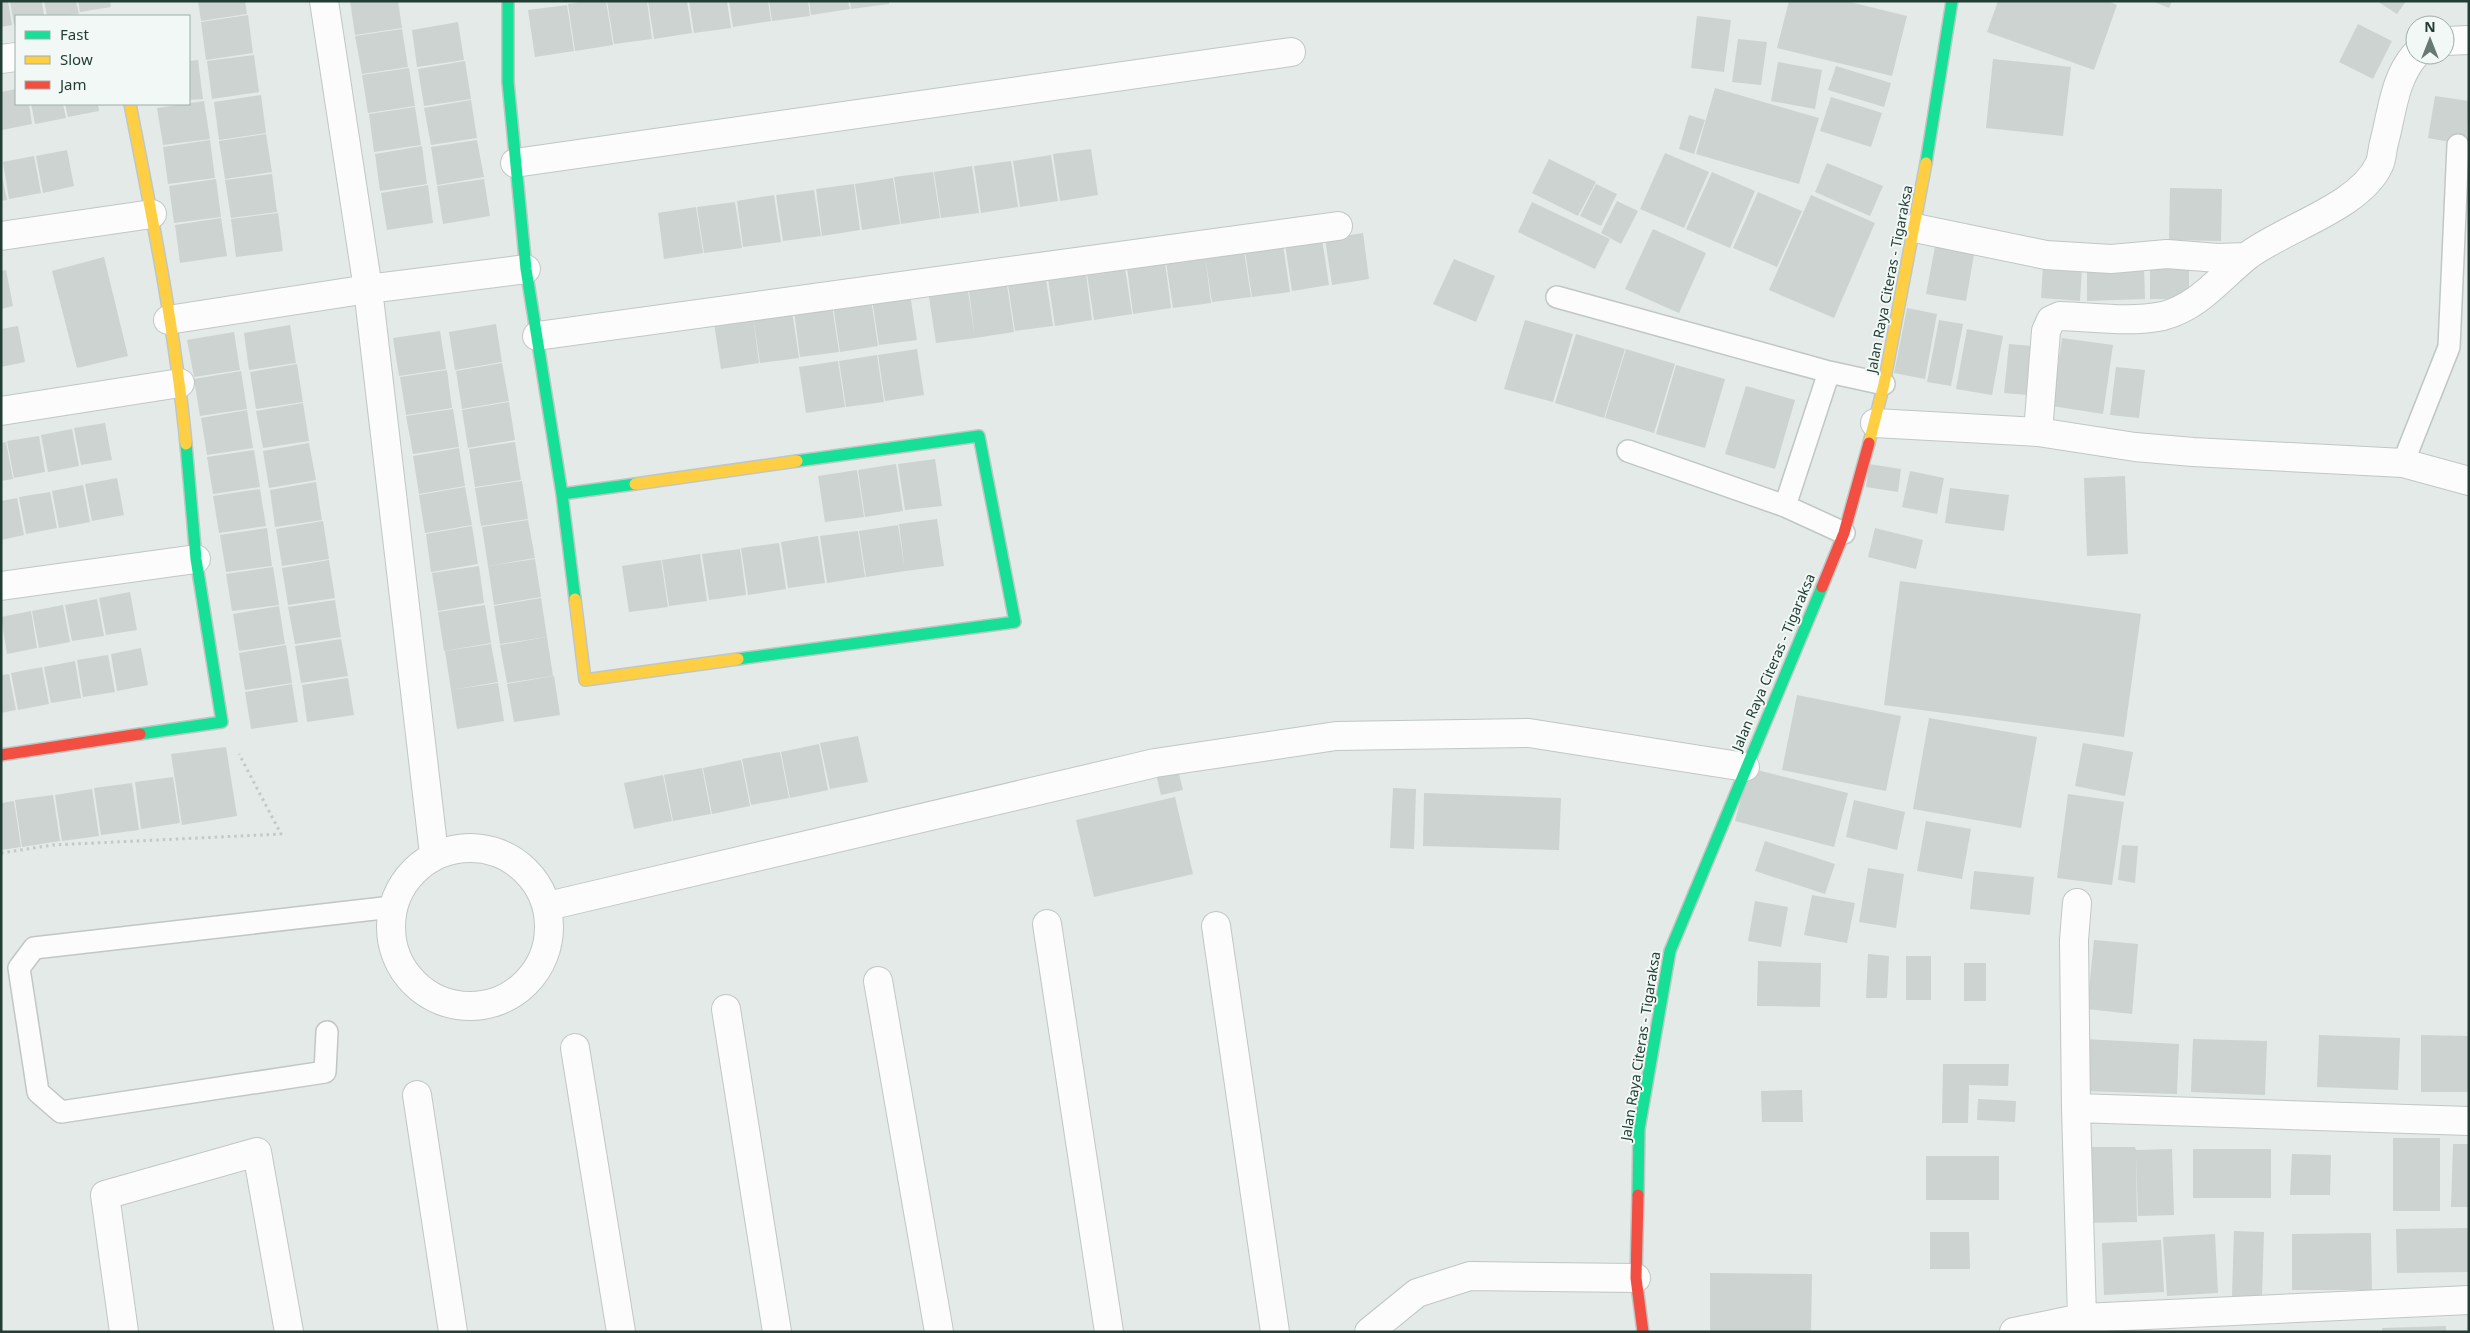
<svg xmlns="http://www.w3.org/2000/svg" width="2470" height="1333" viewBox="0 0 2470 1333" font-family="'Noto Sans',sans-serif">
	<rect width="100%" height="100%" fill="#e4eae7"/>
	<!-- building -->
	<path fill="#cdd3d0" d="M1,1H8L12,25L1,27Z
		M10,1H42L44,16H16V25H14Z
		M44,1H76L79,14L47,16Z
		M78,1H110L111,7L80,12Z
		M198,1H245L247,14L201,21Z
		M350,1H398L402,28L355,35Z
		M586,1H606L613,45L575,51L568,4Z
		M607,1H647L652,39L614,44Z
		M648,1H687L692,33L654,39Z
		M689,1H727L731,28L694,33Z
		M729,1H768L771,21L733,27Z
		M769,1H808L810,16L772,21Z
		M809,1H848L850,9L811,15Z
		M850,1H889V4L851,9Z
		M1789,1H1846L1907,16L1892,76L1777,48Z
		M1998,1H2108L2117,5L2094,70L1987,32Z
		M2152,1H2172L2169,8Z
		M2377,1H2406L2397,14Z
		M567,5L574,51L535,57L528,10Z
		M248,15L253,53L206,60L201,22Z
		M1697,16L1731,20L1724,72L1691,68Z
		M458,22L464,60L417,67L412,30Z
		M2358,24L2392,41L2373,79L2339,62Z
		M402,29L408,67L362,74L355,36Z
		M1738,39L1767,42L1761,85L1732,82Z
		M254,55L259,92L212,99L207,61Z
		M1993,59L2071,67L2063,136L1986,128Z
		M198,60L203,99L189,100V61Z
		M465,61L471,99L424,106L418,69Z
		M1778,62L1822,70L1815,109L1771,101Z
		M1836,66L1891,83L1884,107L1828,90Z
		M409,68L415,106L368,113L362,75Z
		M1715,88L1819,118L1799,184L1696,154Z
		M16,89V104H29L32,124L2,130L1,92Z
		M261,95L266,133L219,140L214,102Z
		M2435,96L2469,101L2466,145L2428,138Z
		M1831,97L1882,113L1871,147L1820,131Z
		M471,100L477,138L431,145L424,108Z
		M204,101L210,139L163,145L157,108Z
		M31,104H63L66,118L35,124Z
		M65,104H98L99,111L68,117Z
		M415,107L421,145L374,152L369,114Z
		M1689,115L1705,120L1694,154L1679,149Z
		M266,134L272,172L225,179L219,141Z
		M210,140L215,178L168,184L163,147Z
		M477,140L484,177L437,185L431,147Z
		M422,146L427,184L380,191L375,154Z
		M1091,149L1098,195L1060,201L1053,154Z
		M67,150L74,186L43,193L36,156Z
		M1665,153L1709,172L1684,228L1640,209Z
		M1051,155L1058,201L1020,207L1013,161Z
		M34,156L41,193L9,199L3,162Z
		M1549,159L1596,182L1578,216L1532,193Z
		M1011,161L1018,207L981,213L974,166Z
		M1827,163L1883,186L1870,216L1815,192Z
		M972,166L979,213L941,218L934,172Z
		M1,172L7,200L1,201Z
		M933,172L940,218L901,224L894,177Z
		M1712,172L1755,191L1730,248L1686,229Z
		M272,174L277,212L231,218L225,180Z
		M893,178L900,224L862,230L855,184Z
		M216,179L221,217L174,223L169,186Z
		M484,179L490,216L443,224L437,186Z
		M854,184L860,230L822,236L816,189Z
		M1596,184L1617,194L1601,226L1580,216Z
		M428,185L433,223L387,230L381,193Z
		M2170,188L2222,189L2221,241L2169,240Z
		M814,190L821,236L783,241L776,195Z
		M1758,192L1802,211L1777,267L1733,248Z
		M774,195L781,242L743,247L737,201Z
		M1811,195L1875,223L1834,318L1769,290Z
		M1617,201L1638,211L1621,244L1601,233Z
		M735,202L742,248L704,253L697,207Z
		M1532,202L1610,239L1595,269L1518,232Z
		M696,207L703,253L664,259L658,213Z
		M278,213L283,251L236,257L231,219Z
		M221,218L227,256L180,263L175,225Z
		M1653,229L1706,253L1679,313L1625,289Z
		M1363,233L1369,279L1332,285L1325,239Z
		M1937,236L1976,243L1966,301L1926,294Z
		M1322,239L1329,285L1292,291L1285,244Z
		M1283,245L1290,292L1252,297L1245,251Z
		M1244,251L1251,297L1212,302L1205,256Z
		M1205,256L1211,303L1173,308L1166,262Z
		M104,257L128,356L77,368L52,271Z
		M1454,259L1495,276L1476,322L1433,304Z
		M1165,262L1171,308L1133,314L1127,267Z
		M2150,262H2189V299H2150Z
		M2043,264L2082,267L2080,301L2041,298Z
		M2144,266L2145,299L2087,301V268Z
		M1125,268L1132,314L1094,320L1087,274Z
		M6,270L13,306L1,309V271Z
		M1086,274L1092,320L1055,326L1048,279Z
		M1046,279L1053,326L1015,331L1008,285Z
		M1007,285L1014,332L975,338L969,291Z
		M968,291L975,338L936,343L929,297Z
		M910,294L917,340L879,345L872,299Z
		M871,299L878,346L840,352L833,305Z
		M832,306L839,352L800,357L794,311Z
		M1907,308L1937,314L1925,379L1894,373Z
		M792,311L799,358L760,363L753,317Z
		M753,317L759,363L721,369L714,323Z
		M1525,320L1573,334L1553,402L1504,389Z
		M1939,320L1963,324L1951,386L1927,382Z
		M496,324L502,362L455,370L449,332Z
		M290,325L296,363L249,370L244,333Z
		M18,326L25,362L1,367V329Z
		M1967,329L2003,336L1992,395L1956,389Z
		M440,331L446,369L399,376L393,338Z
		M234,332L240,370L194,377L187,340Z
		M1576,334L1625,349L1604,418L1555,403Z
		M2062,338L2113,345L2103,414L2052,406Z
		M2009,344L2033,346L2028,395L2004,393Z
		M917,349L924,395L885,401L878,355Z
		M1626,349L1675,364L1654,433L1605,418Z
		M877,355L884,402L846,407L839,361Z
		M838,361L845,407L806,413L799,367Z
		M502,363L509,401L462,409L456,371Z
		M297,364L303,402L256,409L250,372Z
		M1676,365L1725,379L1705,448L1656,434Z
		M2116,367L2145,370L2139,418L2110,415Z
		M447,370L452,408L406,415L400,377Z
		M241,371L247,409L200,416L194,379Z
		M1746,386L1795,400L1775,469L1725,454Z
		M509,402L515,440L468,448L462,410Z
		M303,403L309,441L263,448L256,411Z
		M453,409L459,447L413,454L406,416Z
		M247,410L253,448L207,455L201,418Z
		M105,423L112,460L81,465L74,428Z
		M72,429L79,466L48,472L41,435Z
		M39,436L45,472L14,478L7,441Z
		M6,442L13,479L1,481V443Z
		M515,442L521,480L475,487L469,449Z
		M309,443L316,480L269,488L263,451Z
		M459,448L465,486L419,494L413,456Z
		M254,450L260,487L213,494L207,457Z
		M935,459L942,506L905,510L898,464Z
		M896,464L903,511L865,517L858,470Z
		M1869,464L1901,469L1898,492L1866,487Z
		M857,470L864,517L825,522L818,476Z
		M1910,471L1944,478L1937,514L1902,507Z
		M2125,476L2128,554L2087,556L2084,478Z
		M117,478L124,515L92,521L85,484Z
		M522,481L528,519L481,526L475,488Z
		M316,482L322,520L275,527L270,490Z
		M83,485L90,522L59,528L52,491Z
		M465,487L472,525L425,533L419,495Z
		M1950,488L2009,495L2004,531L1945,523Z
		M260,489L266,526L219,533L213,496Z
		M50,492L57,528L26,534L19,497Z
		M17,498L24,535L1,540V501Z
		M937,519L944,566L905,571L899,524Z
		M528,520L535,558L488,566L482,527Z
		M323,521L329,559L282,566L276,529Z
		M898,525L905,571L866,577L859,531Z
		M472,526L478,564L431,572L426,534Z
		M267,528L272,566L226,572L220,535Z
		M1875,528L1923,540L1916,569L1868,557Z
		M858,531L865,577L827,583L820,536Z
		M818,536L825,583L788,588L781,542Z
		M779,543L786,589L748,595L741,548Z
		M740,549L746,595L709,600L702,554Z
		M700,554L707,601L669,606L662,560Z
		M535,559L541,597L494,605L488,566Z
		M329,560L335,598L288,605L282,568Z
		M661,560L668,607L629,612L622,566Z
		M479,566L484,603L438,611L432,573Z
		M273,567L279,605L232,611L226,574Z
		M1900,581L2141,614L2124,737L1884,705Z
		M130,592L137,630L106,635L99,598Z
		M541,598L547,637L500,644L494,606Z
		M97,599L104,636L72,641L65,605Z
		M335,600L341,637L295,644L288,607Z
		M63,605L70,642L39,648L32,611Z
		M485,605L491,643L444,651L438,612Z
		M279,606L285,644L239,651L233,614Z
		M31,611L37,648L7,654L1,617Z
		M547,637L553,676L507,683L500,645Z
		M341,639L348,676L301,683L295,646Z
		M491,644L498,682L451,690L445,651Z
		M286,645L292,683L245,690L239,653Z
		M141,648L148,685L117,691L111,654Z
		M108,655L115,692L83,697L77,660Z
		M75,661L81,698L51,703L44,667Z
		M42,667L49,704L18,710L11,673Z
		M9,674L16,710L1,713V675Z
		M554,676L560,715L514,722L507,684Z
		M348,678L354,715L307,722L302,685Z
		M498,683L504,721L457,729L451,690Z
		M292,684L298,722L251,729L245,692Z
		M1797,695L1901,716L1886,791L1782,770Z
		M1929,718L2037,737L2021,828L1913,809Z
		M858,736L868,782L830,789L820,743Z
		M2083,743L2133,752L2125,796L2075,786Z
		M819,744L828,790L790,798L781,752Z
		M226,747L237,816L182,825L171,754Z
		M780,752L789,798L751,805L742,759Z
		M741,760L750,806L712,814L703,768Z
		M1177,765L1183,790L1161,795L1155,770Z
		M702,768L711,814L673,821L664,775Z
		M1749,768L1848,793L1834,847L1735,821Z
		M663,775L672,821L634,829L624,783Z
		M173,777L180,823L141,829L135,782Z
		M132,783L139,830L101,835L94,788Z
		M1393,788L1416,789L1414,849L1390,848Z
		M92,789L99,836L62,841L55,795Z
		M1424,793L1561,798L1559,850L1423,846Z
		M2068,794L2124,802L2112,885L2057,878Z
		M53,795L60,841L22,847L15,800Z
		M1175,797L1193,874L1094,897L1076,820Z
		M1854,800L1905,812L1897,850L1846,837Z
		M14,801L21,847L1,850V803Z
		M1926,821L1971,829L1962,879L1917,871Z
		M1765,841L1835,864L1825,894L1755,871Z
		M2122,845L2138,846L2135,883L2118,880Z
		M1868,868L1904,874L1896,928L1859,922Z
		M1974,871L2034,877L2030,915L1970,909Z
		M1812,895L1855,903L1847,943L1804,935Z
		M1755,901L1788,907L1781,947L1748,941Z
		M2094,940L2138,944L2132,1014L2087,1009Z
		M1868,954L1889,956L1887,998H1866Z
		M1906,956H1931V1000H1906Z
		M1758,961L1821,963L1820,1007L1757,1006Z
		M1964,963H1986V1001H1964Z
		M2319,1035L2400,1038L2398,1090L2317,1087Z
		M2421,1035L2469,1036V1092H2421Z
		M2084,1039L2179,1044L2177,1094L2082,1091Z
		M2193,1039L2267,1041L2265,1095L2191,1092Z
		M1943,1064H2009L2008,1086L1969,1085L1968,1123H1942Z
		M1802,1090L1803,1122H1762L1761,1091Z
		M1978,1099L2016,1101L2015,1122L1977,1120Z
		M2393,1138H2440V1211H2393Z
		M2453,1144H2469V1207H2451Z
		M2082,1147H2135L2136,1150L2172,1149L2174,1215L2138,1216L2136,1154L2137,1222L2083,1223Z
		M2193,1149H2271V1198H2193Z
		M2292,1154L2331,1155L2330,1195H2290Z
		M1926,1156H1999V1200H1926Z
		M2469,1228V1272L2397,1273L2396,1229Z
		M2234,1231L2264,1232L2262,1296H2232Z
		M1930,1232H1969L1970,1269H1930Z
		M2371,1233L2372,1290H2292V1234Z
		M2215,1234L2218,1293L2167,1296L2163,1237Z
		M2161,1240L2164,1292L2104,1295L2102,1243Z
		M1710,1273L1812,1274L1811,1332H1710Z
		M2446,1326V1332H2382V1328Z"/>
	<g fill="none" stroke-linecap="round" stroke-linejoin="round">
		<defs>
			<path id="lane" d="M1557,297L1829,372L1884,384
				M1628,451L1785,506L1844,533
				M2403,463L2449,347L2458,145
				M1785,506L1829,372
				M327,1032L325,1072L61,1112L38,1092L19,968L34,948L392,907"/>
			<path id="street" d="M324,1L368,289L434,854
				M2445,41L2469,40
				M1,59L16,57
				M515,163L1291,52
				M1915,228L2046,255L2111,259L2167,254L2218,258L2246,257
				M1,236L152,214
				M168,320L368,289L526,269
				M537,336L1338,226
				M1,411L180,383
				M1875,423L2038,432L2135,447L2193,452L2403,463L2469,481
				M2038,432L2046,331L2051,320L2060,316C2093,317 2130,323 2163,316C2198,307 2219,279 2246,257C2281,229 2359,208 2379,165C2382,159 2382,150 2384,143C2392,113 2394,79 2415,55
				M1,586L196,559
				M391 927a79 79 0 1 1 158 0a79 79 0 1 1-158 0Z
				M548,906L1155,763L1336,736L1529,733L1745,767
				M1047,924L1109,1332
				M1216,926L1275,1332
				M878,981L939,1332
				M726,1009L777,1332
				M575,1048L621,1332
				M417,1095L453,1332
				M2076,1108L2469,1121
				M2082,1318L2469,1300
				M124,1332L105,1195L257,1152L289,1332
				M1369,1332L1417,1293L1470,1276L1636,1278
				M2014,1332L2082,1318L2076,1108L2074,940L2077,903"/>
			<path id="fast" d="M508,1V82L526,269L562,494L575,599
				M1926,163L1952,1
				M562,494L635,484
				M738,659L1015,622L979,436L797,461
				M140,734L222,722L196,559L186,444
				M1638,1195L1639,1129L1670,951L1822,587"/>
			<path id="slow" d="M130,104C152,216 175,329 186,444
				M1869,443L1884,384L1926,163
				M635,484L797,461
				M575,599L585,680L738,659"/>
			<path id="jam" d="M1822,587L1844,533L1869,443
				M1,755L140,734
				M1638,1195L1636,1278L1643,1332"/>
		</defs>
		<!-- lane casing -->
		<use href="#lane" stroke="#c1c7c4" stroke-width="24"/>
		<!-- street casing -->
		<use href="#street" stroke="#c1c7c4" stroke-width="30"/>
		<!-- fast casing -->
		<use href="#fast" stroke="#bfc7c4" stroke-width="14"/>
		<!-- slow casing -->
		<use href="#slow" stroke="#bfc7c4" stroke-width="14"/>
		<!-- jam casing -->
		<use href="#jam" stroke="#bfc7c4" stroke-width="14"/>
		<!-- path -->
		<path stroke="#c1cac5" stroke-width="3" stroke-dasharray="2.5 4" stroke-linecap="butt" d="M1,853L53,845L281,834L239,754"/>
		<!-- lane -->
		<use href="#lane" stroke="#fbfcfb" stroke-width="21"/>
		<!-- street -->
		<use href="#street" stroke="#fbfcfb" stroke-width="28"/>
		<!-- fast -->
		<use href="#fast" stroke="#16e098" stroke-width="11"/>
		<!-- slow -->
		<use href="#slow" stroke="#ffcf43" stroke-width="11"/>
		<!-- jam -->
		<use href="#jam" stroke="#f24e42" stroke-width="11"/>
	</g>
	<g text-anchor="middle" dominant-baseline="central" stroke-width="4" stroke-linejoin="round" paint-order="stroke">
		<!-- street labels -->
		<g font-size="14" fill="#223d34" stroke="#f2f8f5">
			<text transform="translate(1889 279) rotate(-79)">Jalan Raya Citeras - Tigaraksa</text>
			<text transform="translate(1773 662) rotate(-67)">Jalan Raya Citeras - Tigaraksa</text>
			<text transform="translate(1640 1046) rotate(-81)">Jalan Raya Citeras - Tigaraksa</text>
		</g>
	</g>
	<!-- border -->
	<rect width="2470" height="1333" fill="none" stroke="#223d34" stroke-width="5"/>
	<!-- legend -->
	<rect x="15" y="15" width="175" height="90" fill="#f2f8f5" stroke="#9fada8"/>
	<rect x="25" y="31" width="25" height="8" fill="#16e098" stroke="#9fada8"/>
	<text x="60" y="40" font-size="15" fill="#223d34">Fast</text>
	<rect x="25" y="56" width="25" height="8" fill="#ffcf43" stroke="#9fada8"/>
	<text x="60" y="65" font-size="15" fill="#223d34">Slow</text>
	<rect x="25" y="81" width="25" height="8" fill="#f24e42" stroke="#9fada8"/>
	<text x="60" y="90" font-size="15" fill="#223d34">Jam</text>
	<!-- north arrow -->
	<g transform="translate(2430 40)"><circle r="24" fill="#f2f8f5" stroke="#9fada8"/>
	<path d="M0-4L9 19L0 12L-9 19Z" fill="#667a73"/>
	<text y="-8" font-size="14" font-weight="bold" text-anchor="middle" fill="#223d34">N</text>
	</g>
</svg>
